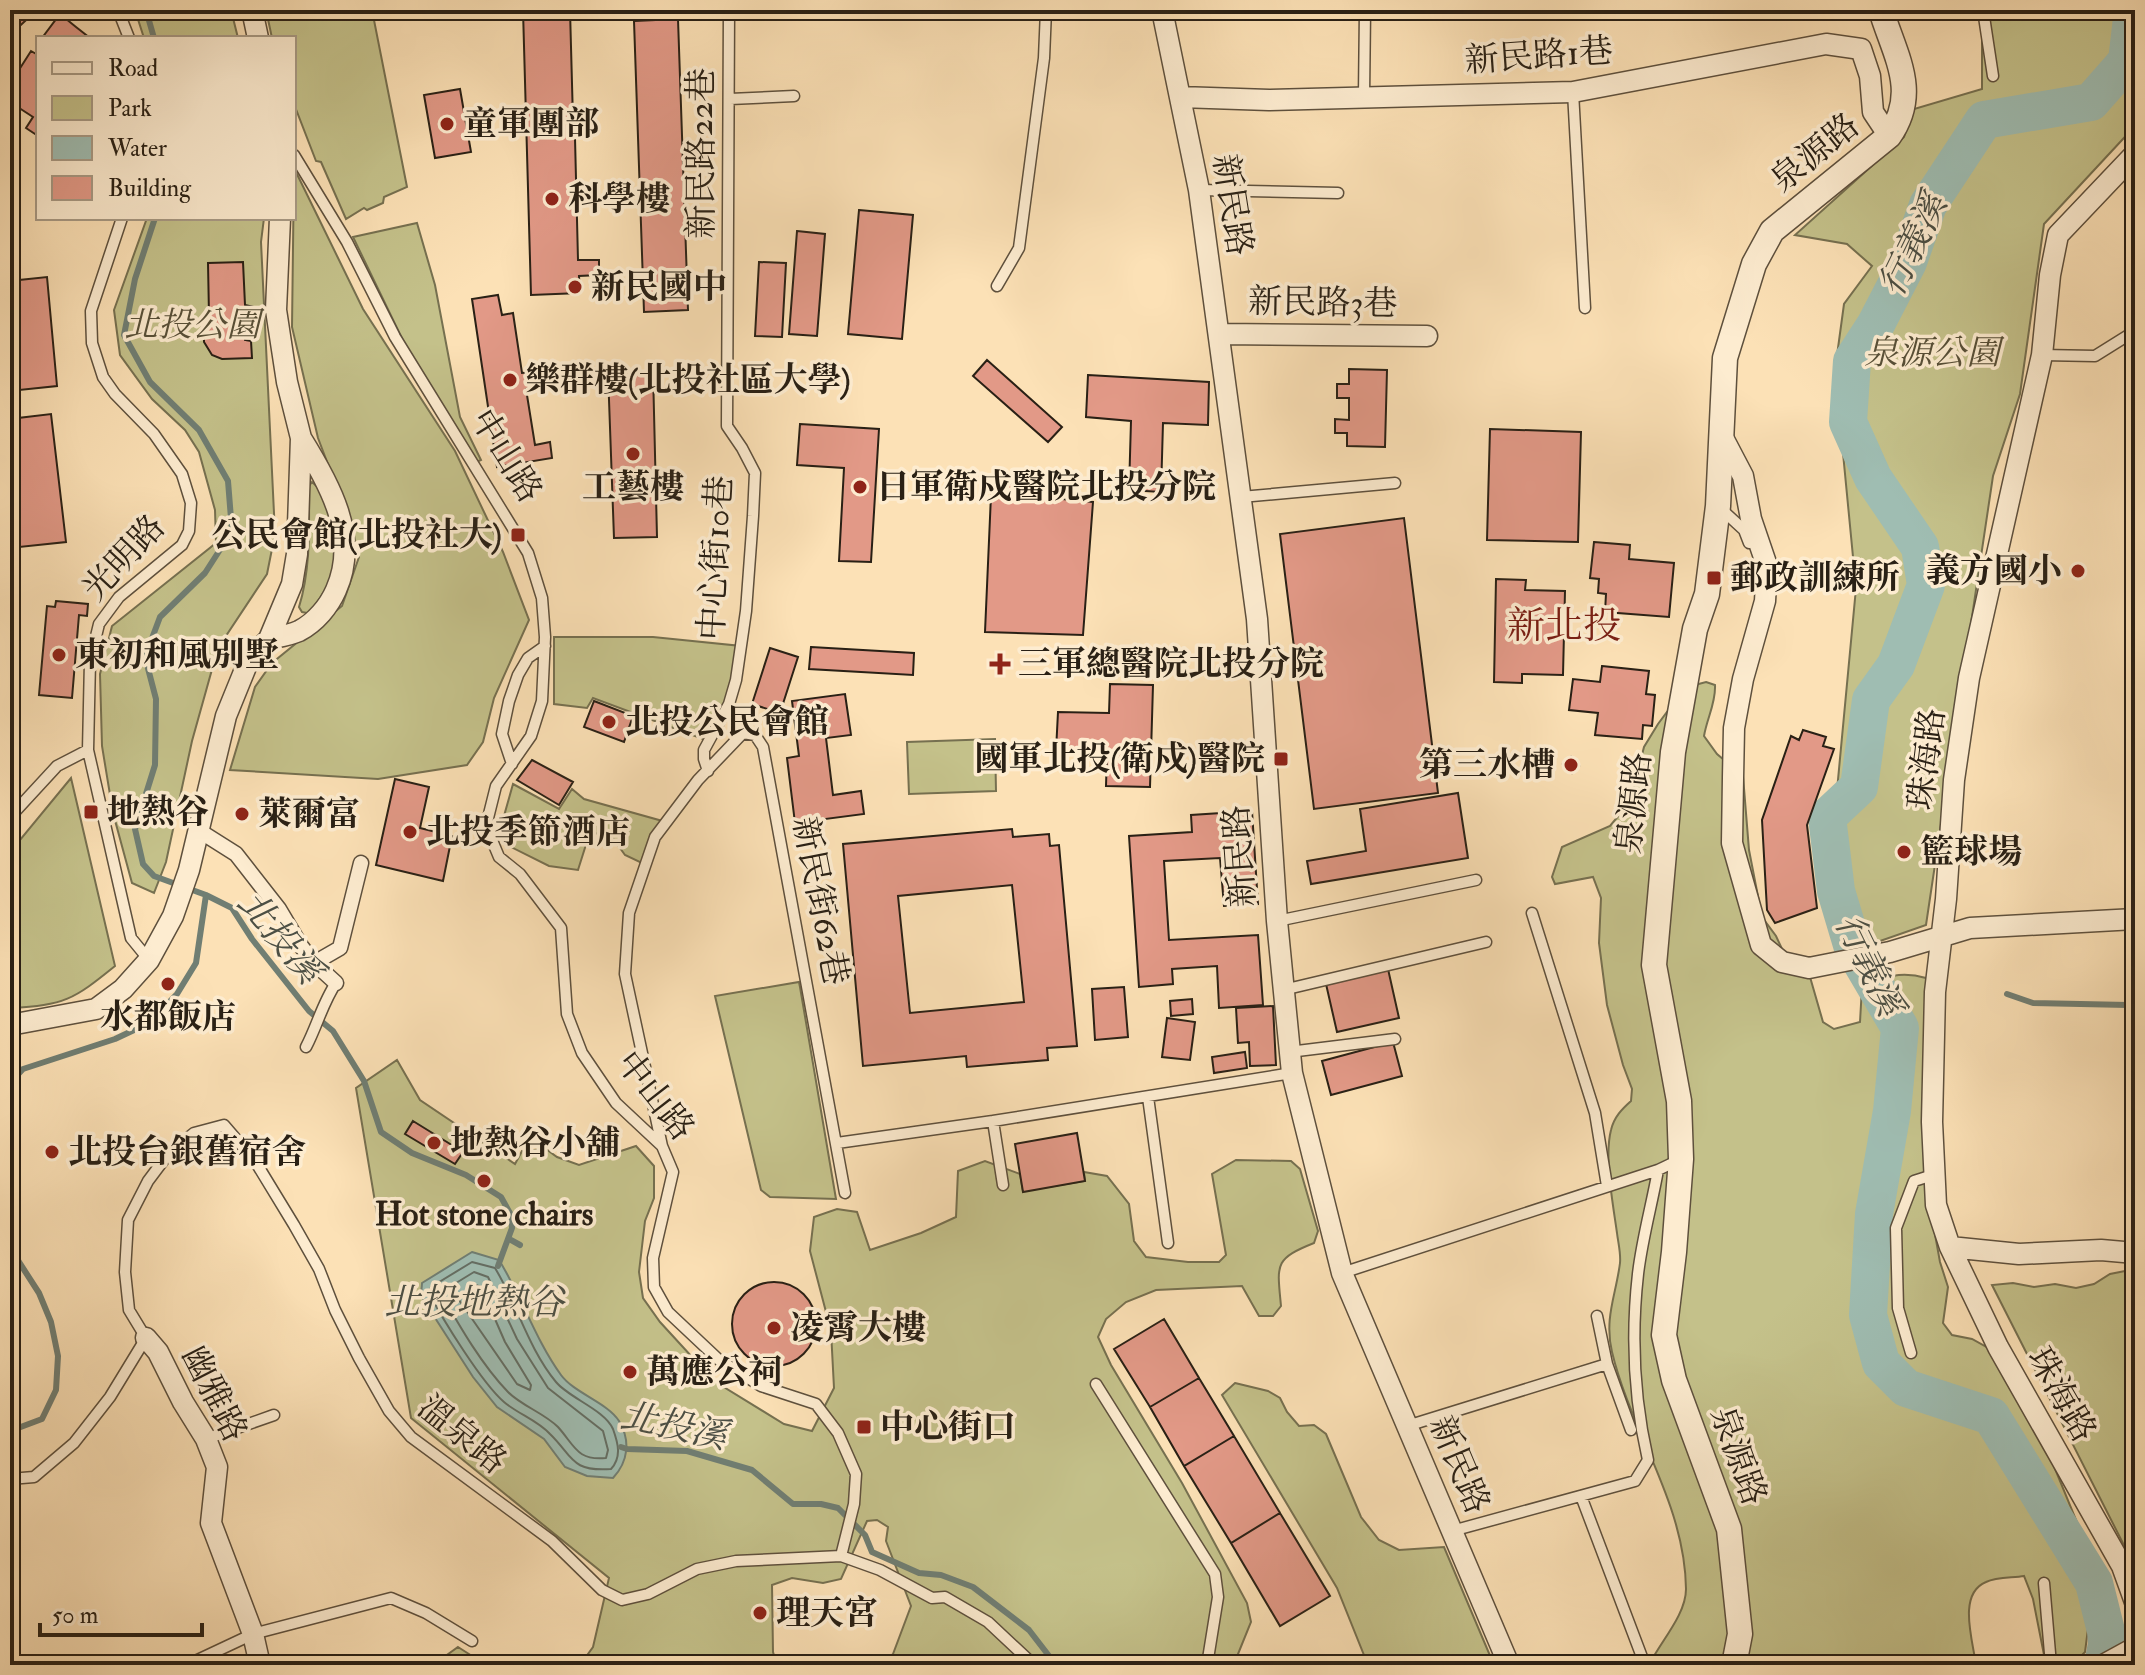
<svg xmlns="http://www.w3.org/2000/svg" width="2145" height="1675" viewBox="0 0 2145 1675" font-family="'IM FELL Double Pica','Noto Serif TC',serif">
	<rect width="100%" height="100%" fill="#fce1b6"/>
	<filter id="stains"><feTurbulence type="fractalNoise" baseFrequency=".0025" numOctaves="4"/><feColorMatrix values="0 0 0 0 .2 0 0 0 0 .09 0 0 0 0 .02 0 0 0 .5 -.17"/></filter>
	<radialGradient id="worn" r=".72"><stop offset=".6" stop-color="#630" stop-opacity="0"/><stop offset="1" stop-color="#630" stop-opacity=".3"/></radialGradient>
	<!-- green -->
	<path fill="#c4c18a" stroke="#767050" stroke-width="2" d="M135,10H231L238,38H144Z
		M266,10H372L407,187L384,197L383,203L367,210L364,208L346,219L321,162L316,161L294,104V38H272Z
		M1982,10H2135V126L2044,224L2020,394L1993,476L1926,925L1843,954L1820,840L1836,801L1856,588L1835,370L1844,304L1872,266L1847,244L1795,235L1904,137L1914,109L1982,89Z
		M294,168L363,309L455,451L503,552L529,620L494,698L483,742L467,765L378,779L230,770L255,687L272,663L342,606L359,557L345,509L318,438L292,327Z
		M147,218H264L261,242L275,534L267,574L218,648L192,741L166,862L154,893L132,883L113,813L102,746L100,674L112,626L216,543L215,510L199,452L185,430L152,399L120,355L114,310Z
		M417,223L435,285L460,417L481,460L472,464L426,388L353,237Z
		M312,482C321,489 323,497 328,508C343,548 338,583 307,613L302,612L299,607C311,568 309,527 309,486Z
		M554,637H653L741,646L736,680L711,742L593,698L587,708L554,704Z
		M1706,682L1715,685C1716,703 1707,718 1704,736L1717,754L1743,776L1749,850L1762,917L1776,936L1791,968L1810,977L1823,1022L1834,1029L1860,1022L1862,987C1884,976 1902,971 1926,978L1930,986V1207L1940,1262L1948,1287L1943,1323L1952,1335L1972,1339L1990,1349L2042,1437L2083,1537L2089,1621L2085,1652L2072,1665H2046L2033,1599L2024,1576C2013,1578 1997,1577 1986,1582C1957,1594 1973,1641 1976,1665H1649C1660,1642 1686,1615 1686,1589C1685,1503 1631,1432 1612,1352C1604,1318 1616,1295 1620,1263C1621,1253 1618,1242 1617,1233C1613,1204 1604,1157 1611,1130C1614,1117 1622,1109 1631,1101L1632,1089L1623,1065L1607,1005L1599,943L1601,898L1593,877L1555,884L1552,877L1562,847L1610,826L1630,802L1644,747L1658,724L1667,712L1695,685Z
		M995,739L996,791L909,794L907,742Z
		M71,778L115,966C73,1000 65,1005 10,1008V852Z
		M513,784L559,809L572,789L584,799L666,822L646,865L625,855L612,837L590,832L578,870L549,866L503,843L504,816Z
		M799,982L800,987L836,1199L770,1197L761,1190L715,996Z
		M397,1060L420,1100L515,1164L522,1151L546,1149L557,1157L579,1165L636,1146L654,1166V1198L645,1221L639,1272L643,1298L660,1322L714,1381L784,1424L812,1431L834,1388L831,1331L810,1251L814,1217L837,1209L857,1212L870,1250L921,1233L956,1217L958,1171L985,1161L1020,1174L1023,1191L1085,1181L1084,1172L1107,1176L1129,1204L1134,1241L1146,1257L1188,1262H1219L1226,1255L1212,1174L1236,1160L1291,1161L1300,1169L1318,1231L1314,1243C1274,1259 1277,1264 1281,1306L1273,1316H1259L1242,1286L1156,1290L1126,1302L1106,1319L1098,1337L1111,1365L1182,1483L1247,1603L1251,1622L1238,1654V1665H882L893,1654L911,1606L886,1541L888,1527L877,1520L867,1521L841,1579L823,1583L792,1578L772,1585L773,1652L777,1665H580L593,1647L609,1578L411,1418L356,1088Z
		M2135,1269V1567L1992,1285L2013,1283L2034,1287L2055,1284L2076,1288L2094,1284L2110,1274Z
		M1235,1383L1268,1391L1280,1398L1287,1412L1299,1426L1314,1425L1326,1434L1361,1517L1379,1540L1399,1550L1444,1547L1494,1665H1368L1337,1588L1222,1395Z
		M458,1647L486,1665H433Z"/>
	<!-- water -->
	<path fill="#9fbdb2" stroke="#707e73" stroke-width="2" d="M472,1252L499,1260C522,1297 535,1339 561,1375C574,1393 608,1403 619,1421C631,1441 628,1462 613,1478L587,1476L565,1467L544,1439L497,1407L473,1377L421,1296L422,1283Z"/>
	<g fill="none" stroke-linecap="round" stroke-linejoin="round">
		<!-- shore -->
		<path stroke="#646e64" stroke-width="2" d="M472,1262L495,1268C517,1304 528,1348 556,1382C569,1398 605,1410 613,1429C618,1443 622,1457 611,1469C570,1472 573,1456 550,1434C537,1420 518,1414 504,1402C482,1383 443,1320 429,1293L431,1287Z
			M474,1272L488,1277L517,1339L548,1388L603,1431L608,1450L606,1458C577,1461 575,1446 558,1427C544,1413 522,1406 508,1392C482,1365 460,1327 442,1295L443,1291Z
			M476,1285L481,1287L505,1342L531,1385L530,1390L517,1384L459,1300L460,1295Z"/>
		<!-- stream -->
		<path stroke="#707e73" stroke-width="6" d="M146,10L154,38
			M155,218L135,279L124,335L150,382L199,430L228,481L232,531L205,573L160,617L145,657L156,699L155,765L135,829L143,864L154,876L206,895L232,908L252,939L309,1011L333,1031L364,1081L381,1132L412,1153L466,1175L501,1197L511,1215L512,1228L498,1266
			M1853,948L1867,947
			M2007,994L2033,1003L2128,1005L2135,1008
			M10,1083L23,1069L115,1039L149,1023L177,994L196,963L206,895
			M509,1239L520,1245
			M10,1248L39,1293L51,1322L58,1356L56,1390L42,1419L10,1431
			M621,1447L627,1449L687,1451L752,1470L793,1504H821L838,1508L865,1535L872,1552L919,1573L941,1575L973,1587L1029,1630L1056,1665"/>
		<!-- river -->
		<path stroke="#9fbdb2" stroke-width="38" d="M2103,1665L2107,1644L2106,1631L2094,1583L1991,1416L1906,1388L1881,1363L1868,1315L1874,1214L1892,1111L1900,1028L1853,948L1836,891L1827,817L1859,787L1871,700L1896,665L1926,585L1920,547L1873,478L1848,422L1852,361L1876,324L1908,262L1928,205L1984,120L2091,102L2127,61L2133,10"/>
	</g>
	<!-- building -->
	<path fill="#e29987" stroke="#292015" stroke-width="2" fill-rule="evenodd" d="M10,10H37L10,35Z
		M523,10H570L573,120H591V138H575L578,260H599V275L579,276L580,293L531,295Z
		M60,14L76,27L90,38H42Z
		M678,19L688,310L644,312L634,21Z
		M31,51L38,55V136L26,128L33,117L10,102V84Z
		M460,89L471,152L435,158L424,95Z
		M859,210L913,215L902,339L848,334Z
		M797,231L825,234L817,336L789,334Z
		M243,262L245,305L254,307L253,320L245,323V340L251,341L252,358L222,359L212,355L204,342V315H209L208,263Z
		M759,262L786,263L782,337L755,336Z
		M47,277L57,386L10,391V281Z
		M498,295L502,315L513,313L522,373L534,372L536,387L526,389L535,445L550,442L552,458L497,467L472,299Z
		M987,360L1062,427L1048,442L973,376Z
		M1349,369L1387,370L1385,447L1347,446V433H1335V419L1349,420V398H1337V384H1349Z
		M653,371L657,537L614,538L608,372Z
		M1088,375L1209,382L1208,425L1163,423L1161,492L1129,490L1131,421L1086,417Z
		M51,414L66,542L10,548V419Z
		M800,424L879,429L871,562L839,561L844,468L797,465Z
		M1490,429L1581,432L1578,542L1487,540Z
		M1054,469L1066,474L1070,484L1069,494L1062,499L1093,502L1083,635L985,632L991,495L1001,496L999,484H1039L1043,474Z
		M1404,518L1438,793L1314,809L1280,534Z
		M1594,542L1630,545L1629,559L1674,563L1669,617L1605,612L1606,594L1598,593L1599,579L1590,578Z
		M1496,579L1526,580L1525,590L1565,591L1563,675L1522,674V683L1494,682Z
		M56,601L88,604L87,616L79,615L72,698L39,695L47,606L55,607Z
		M811,647L914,653L913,675L809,669Z
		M770,648L798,657L780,713L752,704Z
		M1602,666L1649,671L1646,694L1655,695L1652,726L1643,725L1642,739L1595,735L1598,713L1569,710L1573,679L1600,682Z
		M1110,684L1153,685L1150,787L1106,786L1107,753L1056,751L1058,712L1109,713Z
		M845,694L851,735L826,738L833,795L861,791L864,814L795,823L787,758L799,756L792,701Z
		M594,701L633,716L624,742L584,727Z
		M1803,730L1826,737L1823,746L1834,749L1807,825L1817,908L1775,923L1767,910L1762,820L1791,736L1799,740Z
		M1571,757L1579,766L1572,773L1563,764Z
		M532,760L573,782L559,805L517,780Z
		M395,779L429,787L420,828L452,836L443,881L376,865Z
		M1458,793L1468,858L1311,884L1307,861L1366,851L1360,809Z
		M1252,811L1258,904L1224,906L1220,858L1164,861L1169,940L1258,935L1263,1005L1219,1008L1217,966L1172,969L1173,984L1139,987L1129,836L1192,832L1191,815Z
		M1012,829L1013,837L1049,834L1050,846L1059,845L1077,1046L1047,1048L1048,1060L967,1067L966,1056L863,1066L843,844ZM1012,885L1024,1002L910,1013L898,896Z
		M1388,969L1399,1018L1337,1032L1326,984Z
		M1124,987L1128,1037L1095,1040L1092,989Z
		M1192,999L1193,1014L1171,1016L1170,1001Z
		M1273,1006L1276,1065L1250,1066L1249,1042L1238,1043L1236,1008Z
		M1167,1018L1195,1022L1190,1060L1162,1057Z
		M1393,1042L1402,1076L1331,1095L1322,1061Z
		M1245,1052L1247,1068L1214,1073L1212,1057Z
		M413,1121L463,1152L455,1164L405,1134Z
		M1077,1133L1085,1181L1023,1192L1015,1144Z
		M732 1324a42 42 0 1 1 84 0a42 42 0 1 1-84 0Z
		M1164,1319L1199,1378L1150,1407L1114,1349Z
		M1199,1378L1234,1436L1184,1466L1150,1407Z
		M1234,1436L1280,1513L1231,1543L1184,1466Z
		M1280,1513L1330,1596L1280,1626L1231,1543Z"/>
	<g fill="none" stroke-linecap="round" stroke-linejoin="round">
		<defs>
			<path id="service" d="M118,10L129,38
				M1983,10L1993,76
				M1573,92L1585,308
				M1364,96L1365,10
				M730,99L794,96
				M294,155L347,242L395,337L528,553L542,598L545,637L542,701L531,736L496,786L486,826L499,857L520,874L561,928L567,1014L582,1053L616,1103L662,1146L673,1172L653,1258L654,1287L668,1312L719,1360L761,1386L816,1404L838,1433L856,1474L854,1504L841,1556
				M1199,190L1338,193
				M122,218L91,311L92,343L103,377L115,394L154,434L182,474L191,503L189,531L182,545L119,597L99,624L90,661L88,750L131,938L149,960
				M997,286L1019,248L1044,58L1046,10
				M2042,355L2095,356L2135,331
				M1241,497L1395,483
				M1719,507L1744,530L1749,543
				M512,764L502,734L509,701L518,675L528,658L545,646
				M708,771L704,759V750L729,704L736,680L746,611L753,516L755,473L742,448L727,426L729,10
				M10,817L57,766L88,750
				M1532,913L1595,1113L1607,1186
				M1277,921L1476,880
				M1283,990L1486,942
				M306,1047C317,1026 323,1002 336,983
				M1289,1052L1395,1039
				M1148,1097L1168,1243
				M993,1121L1003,1185
				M837,1143L993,1121L1292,1073
				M662,1146L625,974L629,913L655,837L698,780L743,733L755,735L763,747L845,1193
				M1342,1273L1658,1170L1679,1160
				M1597,1316L1607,1364L1631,1430
				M1911,1353L1898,1308L1896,1228L1914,1181L1936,1174
				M1096,1384L1215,1574L1218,1597L1207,1665
				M1407,1426L1607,1364
				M206,1439L274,1415
				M10,1479L34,1477L74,1443L110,1397L146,1338L129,1310L125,1272L128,1220L148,1181L169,1153L194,1133L224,1125L255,1161L294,1225L319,1269L335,1310L359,1358L389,1411L411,1437L552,1541L602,1590L622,1600L648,1594L697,1569L736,1561L841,1556L880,1570L932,1598L945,1597L988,1622L1034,1665
				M1581,1496L1645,1665
				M1452,1531L1635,1481L1648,1460C1634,1399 1631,1336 1638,1274C1642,1239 1652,1204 1658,1170
				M2044,1583L2051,1665
				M187,1665L253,1634L391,1598L426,1613L472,1641
				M2093,1665L2135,1642"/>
			<path id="pedestrian" d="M198,830L236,854L279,909L301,946L314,963L336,983
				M314,963L340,948L361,863"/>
			<path id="minor" d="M252,10L258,38
				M1162,10L1199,190L1257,619L1277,921L1292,1073L1342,1273L1509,1665
				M1180,97L1269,100L1573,92L1826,44L1861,49L1870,76L1873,112L1889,136
				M2135,154L2058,235L2050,275L2042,355L1969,678L1954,780L1946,899L1935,992L1932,1122L1936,1205L1950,1247L1998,1347L2122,1566L2135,1602
				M1219,334L1427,336
				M1721,434L1743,476L1751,519L1767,566L1765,601L1743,679L1734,728L1733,778L1732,843L1761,945L1782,962L1809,968L1890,952L1970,928L2135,919
				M269,639C278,637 290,635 299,631C316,622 329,606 336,590C360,537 329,483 301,438
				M10,1025L96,1009L123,989L149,960L173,916L189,870L226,716L248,662L269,639L292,584L297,554L301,438L287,382L276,310L280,218
				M1950,1247L2019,1254L2101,1250L2135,1253
				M146,1338L158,1352L183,1402L206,1439L217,1467L211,1523L253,1634L260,1665"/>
			<path id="tertiary" d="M1734,1665L1740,1634L1729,1529L1674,1380L1664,1335L1674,1252L1681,1159L1679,1101L1654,965L1673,752L1695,629L1707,594L1718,506L1725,358L1754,264L1772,231L1889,136C1920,92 1895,56 1881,10"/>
		</defs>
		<!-- service casing -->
		<use href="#service" stroke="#5e503d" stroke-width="13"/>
		<!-- pedestrian casing -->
		<use href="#pedestrian" stroke="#5e503d" stroke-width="17"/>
		<!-- minor casing -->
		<use href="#minor" stroke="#5e503d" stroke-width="23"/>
		<!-- tertiary casing -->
		<use href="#tertiary" stroke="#5e503d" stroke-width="27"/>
		<!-- service -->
		<use href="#service" stroke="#fdecd0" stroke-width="10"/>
		<!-- pedestrian -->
		<use href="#pedestrian" stroke="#fdecd0" stroke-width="14"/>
		<!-- minor -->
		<use href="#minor" stroke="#fdecd0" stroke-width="20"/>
		<!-- tertiary -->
		<use href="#tertiary" stroke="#fdecd0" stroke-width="24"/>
	</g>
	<!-- markers -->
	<g fill="#8f2418" stroke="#fdecd0" stroke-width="3">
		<circle cx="447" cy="124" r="8"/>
		<circle cx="552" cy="199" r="8"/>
		<circle cx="575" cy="287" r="8"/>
		<circle cx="510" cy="380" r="8"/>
		<circle cx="633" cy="454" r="8"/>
		<circle cx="860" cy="487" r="8"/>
		<rect x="510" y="527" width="16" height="16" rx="4"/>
		<circle cx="2078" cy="571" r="8"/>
		<rect x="1706" y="570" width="16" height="16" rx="4"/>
		<circle cx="59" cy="655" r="8"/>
		<path d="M996 652h8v8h8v8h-8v8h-8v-8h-8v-8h8z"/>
		<circle cx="609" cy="722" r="8"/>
		<rect x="1273" y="751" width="16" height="16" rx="4"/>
		<circle cx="1571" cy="765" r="8"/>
		<rect x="83" y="804" width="16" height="16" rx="4"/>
		<circle cx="242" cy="814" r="8"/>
		<circle cx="410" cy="832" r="8"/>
		<circle cx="1904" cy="852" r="8"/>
		<circle cx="168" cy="984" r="8"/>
		<circle cx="434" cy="1143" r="8"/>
		<circle cx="52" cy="1152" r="8"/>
		<circle cx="484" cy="1181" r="8"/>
		<circle cx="774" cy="1328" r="8"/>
		<circle cx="630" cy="1372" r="8"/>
		<rect x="856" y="1419" width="16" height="16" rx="4"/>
		<circle cx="760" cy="1613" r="8"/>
	</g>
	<g text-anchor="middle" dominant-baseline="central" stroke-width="7" stroke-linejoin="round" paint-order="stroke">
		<!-- street labels -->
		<g font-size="34" fill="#292015" stroke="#fdecd0">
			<text transform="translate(1539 56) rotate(-4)">新民路1巷</text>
			<text transform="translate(701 153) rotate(-90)">新民路22巷</text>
			<text transform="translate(1815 153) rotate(-39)">泉源路</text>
			<text transform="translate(1232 205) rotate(81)">新民路</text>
			<text transform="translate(1323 303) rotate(1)">新民路3巷</text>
			<text transform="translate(506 456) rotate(58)">中山路</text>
			<text transform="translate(124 558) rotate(-47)">光明路</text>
			<text transform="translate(716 558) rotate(-87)">中心街10巷</text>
			<text transform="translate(1927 759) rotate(-83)">珠海路</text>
			<text transform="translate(1634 803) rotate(-84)">泉源路</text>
			<text transform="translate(1240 856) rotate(-94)">新民路</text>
			<text transform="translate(820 901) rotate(79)">新民街62巷</text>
			<text transform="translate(655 1096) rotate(52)">中山路</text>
			<text transform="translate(214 1394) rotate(63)">幽雅路</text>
			<text transform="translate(2061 1395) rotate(60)">珠海路</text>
			<text transform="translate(462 1435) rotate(39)">溫泉路</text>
			<text transform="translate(1738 1456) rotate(70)">泉源路</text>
			<text transform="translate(1459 1465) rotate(67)">新民路</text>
		</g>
		<!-- poi labels -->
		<g font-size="34" font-weight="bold" fill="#292015" stroke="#fdecd0" text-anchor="start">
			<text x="463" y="124">童軍團部</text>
			<text x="568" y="199">科學樓</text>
			<text x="591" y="287">新民國中</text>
			<text x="526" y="380">樂群樓(北投社區大學)</text>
			<text x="633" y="487" text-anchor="middle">工藝樓</text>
			<text x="876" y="487">日軍衛戍醫院北投分院</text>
			<text x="502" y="535" text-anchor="end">公民會館(北投社大)</text>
			<text x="2062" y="571" text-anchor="end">義方國小</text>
			<text x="1730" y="578">郵政訓練所</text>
			<text x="75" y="655">東初和風別墅</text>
			<text x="1018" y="664">三軍總醫院北投分院</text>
			<text x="625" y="722">北投公民會館</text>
			<text x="1265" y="759" text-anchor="end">國軍北投(衛戍)醫院</text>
			<text x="1555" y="765" text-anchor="end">第三水槽</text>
			<text x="107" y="812">地熱谷</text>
			<text x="258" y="814">萊爾富</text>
			<text x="426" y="832">北投季節酒店</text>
			<text x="1920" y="852">籃球場</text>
			<text x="168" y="1017" text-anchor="middle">水都飯店</text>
			<text x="450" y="1143">地熱谷小舖</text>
			<text x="68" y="1152">北投台銀舊宿舍</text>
			<text x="484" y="1214" text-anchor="middle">Hot stone chairs</text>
			<text x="790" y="1328">凌霄大樓</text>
			<text x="646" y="1372">萬應公祠</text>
			<text x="880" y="1427">中心街口</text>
			<text x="776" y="1613">理天宮</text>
		</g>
		<!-- park labels -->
		<g font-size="34" font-style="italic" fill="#585038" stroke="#fdecd0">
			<text x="192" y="325">北投公園</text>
			<text x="1932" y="353">泉源公園</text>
		</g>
		<!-- water labels -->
		<g font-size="36" font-style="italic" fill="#4c4f44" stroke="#fdecd0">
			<text transform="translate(1913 245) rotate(-64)">行義溪</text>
			<text transform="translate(280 937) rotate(50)">北投溪</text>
			<text transform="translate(1869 965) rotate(64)">行義溪</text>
			<text x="474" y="1302">北投地熱谷</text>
			<text transform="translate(674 1426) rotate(12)">北投溪</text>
		</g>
		<!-- quarter labels -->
		<g font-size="38" fill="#7a1f14" stroke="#fdecd0">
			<text x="1564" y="626">新北投</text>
		</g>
	</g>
	<!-- margin -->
	<rect width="2145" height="1675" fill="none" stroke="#fce1b6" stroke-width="40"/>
	<rect x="12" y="12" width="2121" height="1651" fill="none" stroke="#292015" stroke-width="4"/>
	<rect x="20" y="20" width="2105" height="1635" fill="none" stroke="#292015" stroke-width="2"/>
	<!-- legend -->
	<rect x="36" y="36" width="260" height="184" fill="#fdecd0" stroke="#a89a85" stroke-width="2"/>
	<rect x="52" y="62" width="40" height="12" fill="#fdecd0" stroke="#a89a85" stroke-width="2"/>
	<text x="108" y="76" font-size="24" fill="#292015">Road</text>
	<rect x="52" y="96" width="40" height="24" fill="#c4c18a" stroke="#a89a85" stroke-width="2"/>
	<text x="108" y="116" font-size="24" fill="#292015">Park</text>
	<rect x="52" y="136" width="40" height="24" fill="#9fbdb2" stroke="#a89a85" stroke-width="2"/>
	<text x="108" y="156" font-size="24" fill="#292015">Water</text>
	<rect x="52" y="176" width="40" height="24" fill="#e29987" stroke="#a89a85" stroke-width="2"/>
	<text x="108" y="196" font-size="24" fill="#292015">Building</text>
	<!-- scale -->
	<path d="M40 1623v12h162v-12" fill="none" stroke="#292015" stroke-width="4"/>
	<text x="52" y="1623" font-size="24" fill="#292015" stroke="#fdecd0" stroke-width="6" paint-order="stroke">50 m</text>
	<rect width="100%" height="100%" filter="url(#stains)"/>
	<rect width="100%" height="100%" fill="url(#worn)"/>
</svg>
